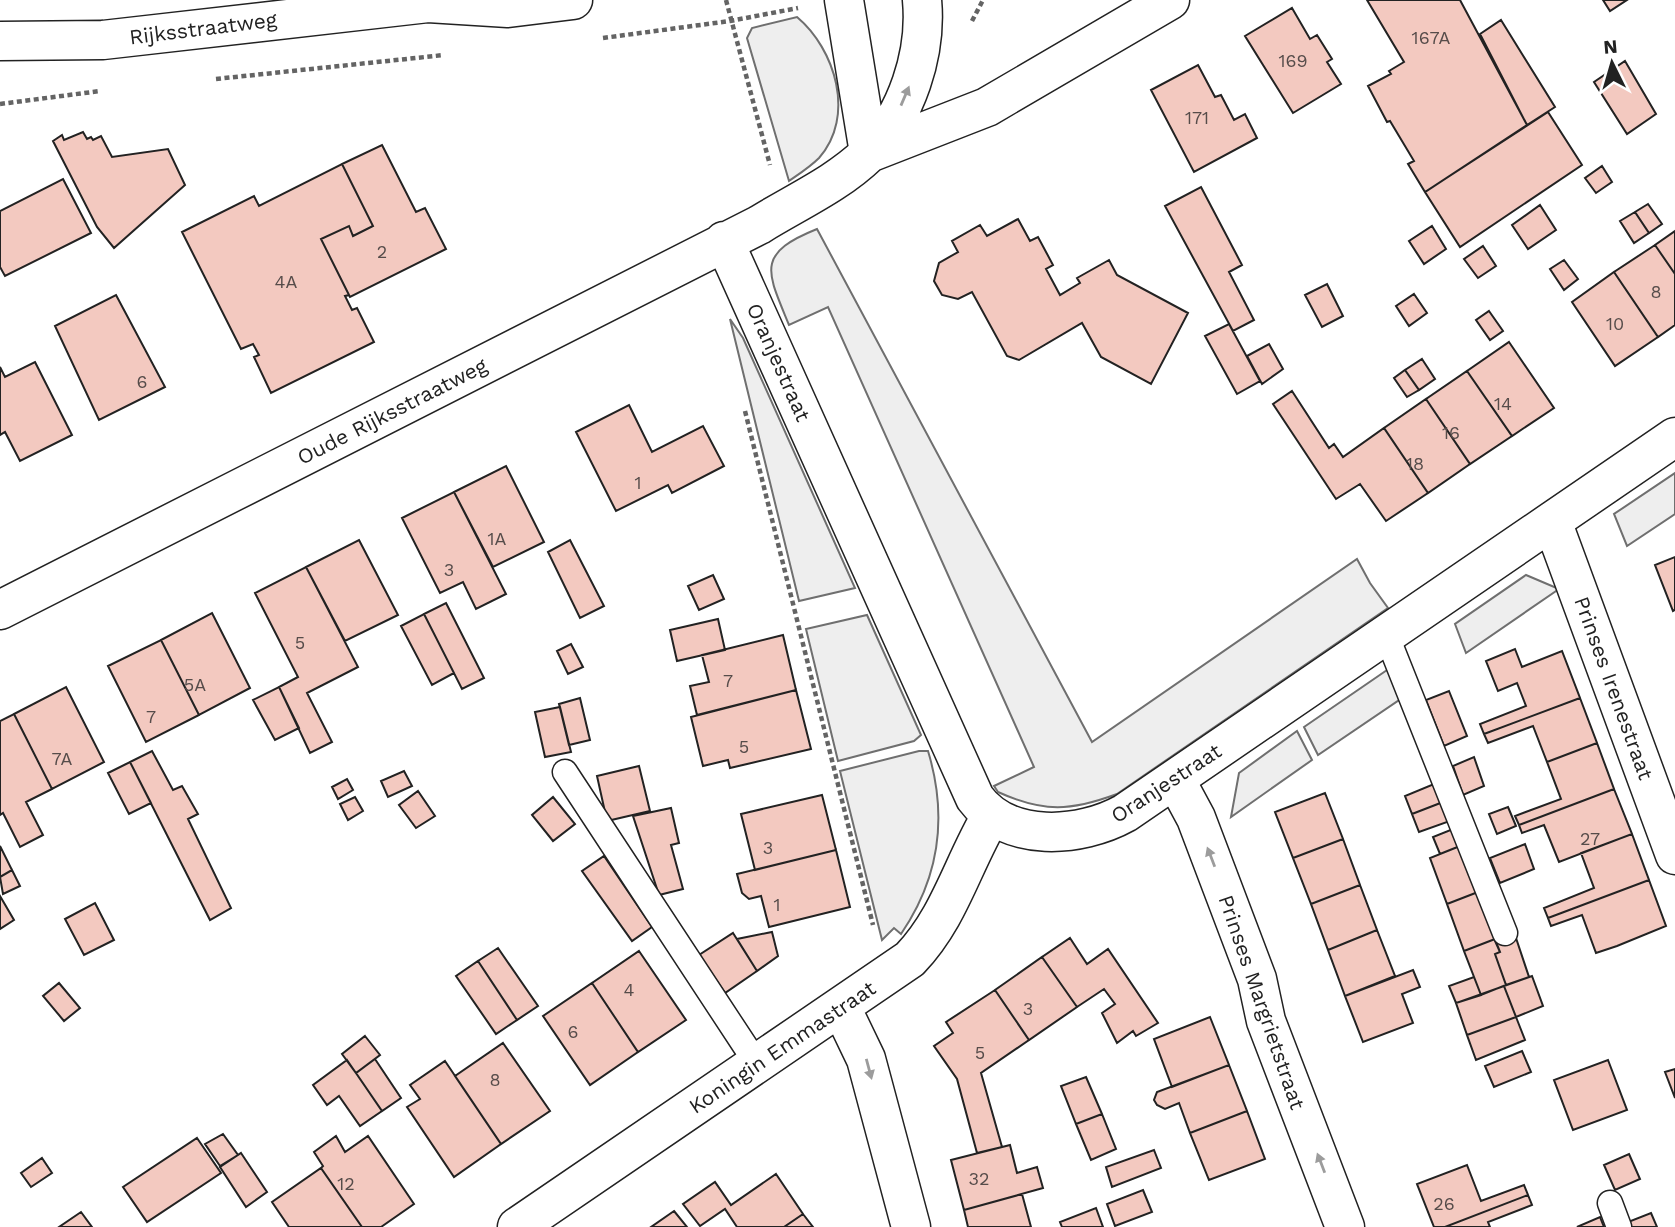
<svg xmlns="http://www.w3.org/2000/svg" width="1675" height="1227" viewBox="0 0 1675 1227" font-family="'Work Sans',sans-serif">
	<rect width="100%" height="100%" fill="#fff"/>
	<!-- green -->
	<path fill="#eee" stroke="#6f6f6f" stroke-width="2" d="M797,17C835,49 856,116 819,158C810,167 799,174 789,181L747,38L752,28Z
		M817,229L1092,742L1357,559L1370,583L1388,608L1117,794C1071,811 1044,813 998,792L994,786L1034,767L828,307L789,325C767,271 755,254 817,229Z
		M730,319L743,338L855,588L799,601Z
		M1675,473V514L1627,546L1614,514Z
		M1526,575L1559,589L1466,653L1455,624Z
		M867,615L921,735L914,741L838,761L806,629Z
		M1390,668L1402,698L1318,755L1304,727Z
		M1297,731L1312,760L1231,817L1239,773Z
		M919,751H928C948,817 940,877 901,934L894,928L882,940L840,771Z"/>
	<!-- building -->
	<path fill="#f3c9c0" stroke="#222" stroke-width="2" d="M1367,0H1460L1527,125L1425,192L1408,164L1414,161L1390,121L1387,122L1368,86L1391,74L1389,71L1404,62Z
		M1603,0H1627L1610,11Z
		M1292,8L1310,39L1317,35L1332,59L1327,62L1341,84L1293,113L1245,36Z
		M1501,20L1555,107L1527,125L1480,34Z
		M1625,61L1656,114L1627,134L1594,82Z
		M1198,65L1215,97L1221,95L1234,120L1245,114L1257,138L1194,172L1151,90Z
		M1548,112L1582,165L1460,247L1425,192Z
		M83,132L87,139L91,137L93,140L101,136L112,157L168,149L185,185L114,248L97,227L53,141L62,135L64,140Z
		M382,145L416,212L425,208L446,249L350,297L321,239L349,226L353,236L373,226L342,164Z
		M342,164L373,226L353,236L349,226L321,239L349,295L345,296L352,310L357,308L374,342L271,393L254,357L259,355L253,344L241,349L182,232L254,196L259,206Z
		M1602,166L1612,182L1596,193L1585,178Z
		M63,179L91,233L5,276L0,267V211Z
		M1201,187L1242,265L1229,272L1254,320L1233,331L1165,206Z
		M1648,204L1662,224L1649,233L1635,212Z
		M1540,205L1556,230L1528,249L1512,225Z
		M1635,212L1649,233L1634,243L1620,221Z
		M1018,219L1030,241L1038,237L1053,265L1046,269L1060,295L1080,283L1077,278L1109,260L1117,275L1188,313L1151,384L1101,357L1082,323L1019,360L1007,356L972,292L958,299L942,295L934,281L939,263L958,252L952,241L980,225L987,236Z
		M1432,226L1446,249L1424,264L1409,241Z
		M1675,231V274L1655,245Z
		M1655,245L1675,274V325L1658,337L1614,272Z
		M1483,246L1496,266L1478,278L1464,259Z
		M1564,260L1578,279L1564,290L1550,269Z
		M1614,272L1658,337L1615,366L1572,302Z
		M1327,284L1343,316L1322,327L1305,295Z
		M1414,294L1427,313L1409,326L1396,306Z
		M116,295L165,387L99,420L55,326Z
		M1489,311L1503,331L1490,340L1476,320Z
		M1229,324L1260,381L1237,394L1205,336Z
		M1509,342L1554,408L1512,436L1467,371Z
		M1269,344L1283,369L1262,384L1247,356Z
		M1422,359L1435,379L1419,390L1405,370Z
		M35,362L72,435L20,461L5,432L0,435V367L5,377Z
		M1405,370L1419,390L1407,397L1394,378Z
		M1467,371L1512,436L1470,464L1426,399Z
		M1292,391L1329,448L1334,444L1343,457L1384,428L1428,493L1386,521L1360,484L1336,499L1273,404Z
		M1426,399L1470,464L1428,493L1384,428Z
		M629,405L652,452L703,426L724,466L672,493L668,485L616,511L576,432Z
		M506,466L544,542L493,567L454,492Z
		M454,492L506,594L476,609L463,582L440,593L402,518Z
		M359,540L398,615L345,641L306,567Z
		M570,540L604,606L580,618L548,552Z
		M1675,557V610L1673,611L1655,565Z
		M306,567L358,667L307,693L332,742L310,753L279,687L298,677L255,593Z
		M713,575L724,599L699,610L688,586Z
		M446,603L484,678L462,689L424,614Z
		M212,613L250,688L199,715L161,640Z
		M424,614L454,673L432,685L401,626Z
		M718,619L725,650L677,661L670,630Z
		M783,635L796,690L697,715L690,686L709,682L702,655Z
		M161,640L199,715L146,742L108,666Z
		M571,644L583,667L568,674L557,651Z
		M1515,649L1522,667L1562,651L1580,698L1484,734L1480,724L1526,706L1517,683L1498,691L1486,661Z
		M66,687L104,762L52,789L14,714Z
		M279,687L299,728L275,740L253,700Z
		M796,690L811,749L730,768L728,760L703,766L691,717Z
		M1449,691L1467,736L1444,746L1426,700Z
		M580,698L590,740L569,745L559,704Z
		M1580,698L1597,743L1547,762L1533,726L1488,743L1484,734Z
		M560,707L571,752L545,757L535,712Z
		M14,714L52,789L26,802L43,835L20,847L3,813L0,815V721Z
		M1597,743L1614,789L1519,825L1515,816L1561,799L1547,762Z
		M152,751L173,790L182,786L198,814L188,819L231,908L210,920L130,762Z
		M1474,757L1484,786L1463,795L1453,766Z
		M130,762L151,803L129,814L108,773Z
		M639,766L650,811L607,821L597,776Z
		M404,771L412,786L388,797L381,781Z
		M347,779L353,790L338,799L332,787Z
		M1434,784L1443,802L1412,814L1405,796Z
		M1614,789L1632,834L1559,862L1544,825L1522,833L1519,825Z
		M418,791L435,816L416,828L399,805Z
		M1325,793L1343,839L1293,858L1275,812Z
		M822,795L836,850L755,870L741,814Z
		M355,797L363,811L348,820L340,804Z
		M553,797L575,824L553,841L532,815Z
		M1443,802L1450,821L1419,832L1412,814Z
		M1508,807L1516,826L1497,834L1489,814Z
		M671,808L679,843L671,845L683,889L659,895L633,816Z
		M1453,829L1460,846L1440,854L1433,837Z
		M1632,834L1649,880L1548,918L1544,908L1594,888L1581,853Z
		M1343,839L1360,885L1311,904L1293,858Z
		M1525,844L1534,869L1500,883L1490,858Z
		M0,846L12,870L0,877Z
		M1460,846L1478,892L1447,904L1430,858Z
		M836,850L850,907L769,927L761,896L749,899L742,893L737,874Z
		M604,856L652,927L632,941L582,871Z
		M12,870L20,886L3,894L0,877Z
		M1649,880L1666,926L1617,946L1596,953L1582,915L1551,926L1548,918Z
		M1360,885L1377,930L1328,950L1311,904Z
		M1478,892L1495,939L1464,951L1447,904Z
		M0,896L14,920L0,929Z
		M95,903L114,940L84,955L65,919Z
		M1377,930L1395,976L1345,996L1328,950Z
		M772,932L778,956L757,971L737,939Z
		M733,933L757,971L725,993L699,955Z
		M1515,935L1529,977L1506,985L1495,954L1500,952L1495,941Z
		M1070,938L1087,964L1108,949L1158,1023L1136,1036L1133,1031L1117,1043L1102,1013L1115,1004L1104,989L1077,1007L1042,957Z
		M1495,939L1500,952L1495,954L1506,985L1481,995L1464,951Z
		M498,948L538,1006L517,1020L478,961Z
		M639,951L686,1020L638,1052L592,983Z
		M1042,957L1077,1007L1029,1040L995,990Z
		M478,961L517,1020L496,1034L456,976Z
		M1413,970L1420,987L1402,994L1413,1023L1363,1042L1345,996Z
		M1532,976L1543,1006L1516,1017L1504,986Z
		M1474,977L1481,995L1456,1003L1449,986Z
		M59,983L80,1008L64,1021L43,996Z
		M592,983L638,1052L590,1085L543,1016Z
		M1504,986L1516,1017L1467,1035L1456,1003Z
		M995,990L1029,1040L981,1073L1002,1147L977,1153L957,1079L934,1046L953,1033L946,1022Z
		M1210,1017L1229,1065L1172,1087L1154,1039Z
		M1516,1017L1525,1040L1476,1060L1467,1035Z
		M365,1036L380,1055L356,1073L342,1054Z
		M503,1043L550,1111L501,1144L455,1076Z
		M1522,1051L1531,1072L1494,1087L1485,1066Z
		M375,1059L401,1098L382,1111L356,1073Z
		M347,1060L382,1111L360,1126L339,1096L327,1105L313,1085Z
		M1608,1060L1627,1110L1573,1130L1554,1080Z
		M445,1061L501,1144L454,1177L407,1107L420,1099L410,1085Z
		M1229,1065L1247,1111L1190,1133L1179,1103L1165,1109L1157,1105L1154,1100L1157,1092Z
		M1675,1069V1098L1665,1072Z
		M1086,1077L1102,1114L1076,1124L1061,1086Z
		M1247,1111L1265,1159L1209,1180L1190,1133Z
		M1102,1114L1116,1149L1091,1160L1076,1124Z
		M223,1134L238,1155L220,1166L205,1144Z
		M336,1136L345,1152L368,1136L414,1204L381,1227H362L321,1168L323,1166L314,1152Z
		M197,1138L221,1173L147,1222L123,1187Z
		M1010,1145L1017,1173L1037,1167L1043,1188L964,1210L951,1160Z
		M1154,1150L1161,1168L1112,1187L1106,1167Z
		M241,1153L267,1192L246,1207L220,1167Z
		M1629,1154L1640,1179L1615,1190L1604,1165Z
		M42,1158L52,1173L31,1187L21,1173Z
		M1467,1165L1481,1201L1524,1185L1528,1195L1445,1227H1434L1417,1184Z
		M321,1168L362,1227H289L272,1202Z
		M776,1174L803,1214L784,1227H737L725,1209L700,1226L683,1204L715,1182L731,1205Z
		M1143,1190L1152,1212L1115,1226L1107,1204Z
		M1022,1194L1031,1227H968L964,1210Z
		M1528,1195L1532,1205L1488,1222L1490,1227H1445Z
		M1096,1208L1103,1227H1062L1060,1222Z
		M674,1211L687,1227H651Z
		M81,1212L92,1227H59Z
		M1651,1213L1657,1227H1630L1628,1222Z
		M803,1214L813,1227H784Z
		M1600,1217L1604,1227H1577Z"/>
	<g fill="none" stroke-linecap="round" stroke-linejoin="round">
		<defs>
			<path id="lane" d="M1386,634L1505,933
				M565,772L757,1064
				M1610,1203L1619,1227"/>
			<path id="street" d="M844,0L869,153
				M869,153L987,107L1170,0
				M724,241L975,798C1008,843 1080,838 1125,813L1675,437
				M1552,521L1675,855
				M0,610L759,225C796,202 837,184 868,154C907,116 927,53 922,0
				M1175,779L1196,818L1257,979L1266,1021L1345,1227
				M841,1007L866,1059L911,1227
				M517,1227L910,959C950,917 962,865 991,816"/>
			<path id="primary" d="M0,41L103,40L428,3L508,8L573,0"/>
		</defs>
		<!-- lane casing -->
		<use href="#lane" stroke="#222" stroke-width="27"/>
		<!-- street casing -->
		<use href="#street" stroke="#222" stroke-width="41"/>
		<!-- primary casing -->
		<use href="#primary" stroke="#222" stroke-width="41"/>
		<!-- path -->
		<path stroke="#646464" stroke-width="4.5" stroke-dasharray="5 3.5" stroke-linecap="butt" d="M726,0L770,165
			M972,21L983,0
			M603,38L730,21L798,8
			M216,79L444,55
			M0,104L100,91
			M745,411L873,925"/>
		<!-- lane -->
		<use href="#lane" stroke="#fff" stroke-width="24"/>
		<!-- street -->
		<use href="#street" stroke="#fff" stroke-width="38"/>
		<!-- primary -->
		<use href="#primary" stroke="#fff" stroke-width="38"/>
	</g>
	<!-- one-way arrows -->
	<defs><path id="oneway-solid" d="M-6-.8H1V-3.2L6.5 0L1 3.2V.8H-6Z" transform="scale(1.75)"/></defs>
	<g fill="#9c9c9c">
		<use href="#oneway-solid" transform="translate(905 96) rotate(-67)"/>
		<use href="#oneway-solid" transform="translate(1211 857) rotate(-111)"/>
		<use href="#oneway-solid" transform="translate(869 1069) rotate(75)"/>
		<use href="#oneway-solid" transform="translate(1321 1163) rotate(-111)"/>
	</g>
	<g text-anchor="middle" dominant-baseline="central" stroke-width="5" stroke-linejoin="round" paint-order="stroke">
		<!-- number labels -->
		<g font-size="18" fill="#564c4a">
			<text x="1431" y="37">167A</text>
			<text x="1293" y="60">169</text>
			<text x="1197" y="117">171</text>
			<text x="382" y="251">2</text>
			<text x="286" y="281">4A</text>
			<text x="1656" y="291">8</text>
			<text x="1615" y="323">10</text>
			<text x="142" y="381">6</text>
			<text x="1503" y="403">14</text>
			<text x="1451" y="432">16</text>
			<text x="1415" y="463">18</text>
			<text x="638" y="482">1</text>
			<text x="497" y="538">1A</text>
			<text x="449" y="569">3</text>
			<text x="300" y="642">5</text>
			<text x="728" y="680">7</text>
			<text x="195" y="684">5A</text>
			<text x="151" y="716">7</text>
			<text x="744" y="746">5</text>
			<text x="62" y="758">7A</text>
			<text x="1590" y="838">27</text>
			<text x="768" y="847">3</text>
			<text x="777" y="904">1</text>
			<text x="629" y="989">4</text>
			<text x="1028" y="1008">3</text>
			<text x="573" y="1031">6</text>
			<text x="980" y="1052">5</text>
			<text x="495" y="1079">8</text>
			<text x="979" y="1178">32</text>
			<text x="346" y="1183">12</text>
			<text x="1444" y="1203">26</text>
		</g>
		<!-- street labels -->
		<g font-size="21" fill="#222" stroke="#fff">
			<text transform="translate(203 28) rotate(-7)">Rijksstraatweg</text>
			<text transform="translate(779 362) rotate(66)">Oranjestraat</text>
			<text transform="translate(392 411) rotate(-27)">Oude Rijksstraatweg</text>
			<text transform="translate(1614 688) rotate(70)">Prinses Irenestraat</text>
			<text transform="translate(1166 783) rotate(-33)">Oranjestraat</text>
			<text transform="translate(1262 1002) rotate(71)">Prinses Margrietstraat</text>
			<text transform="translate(782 1047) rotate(-34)">Koningin Emmastraat</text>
		</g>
	</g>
	<!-- north arrow -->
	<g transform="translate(1612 63) rotate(355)" stroke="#ffffff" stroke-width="5" paint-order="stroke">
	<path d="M0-5L12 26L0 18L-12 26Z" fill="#222222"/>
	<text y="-10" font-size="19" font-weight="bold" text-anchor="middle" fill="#222222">N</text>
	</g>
</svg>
